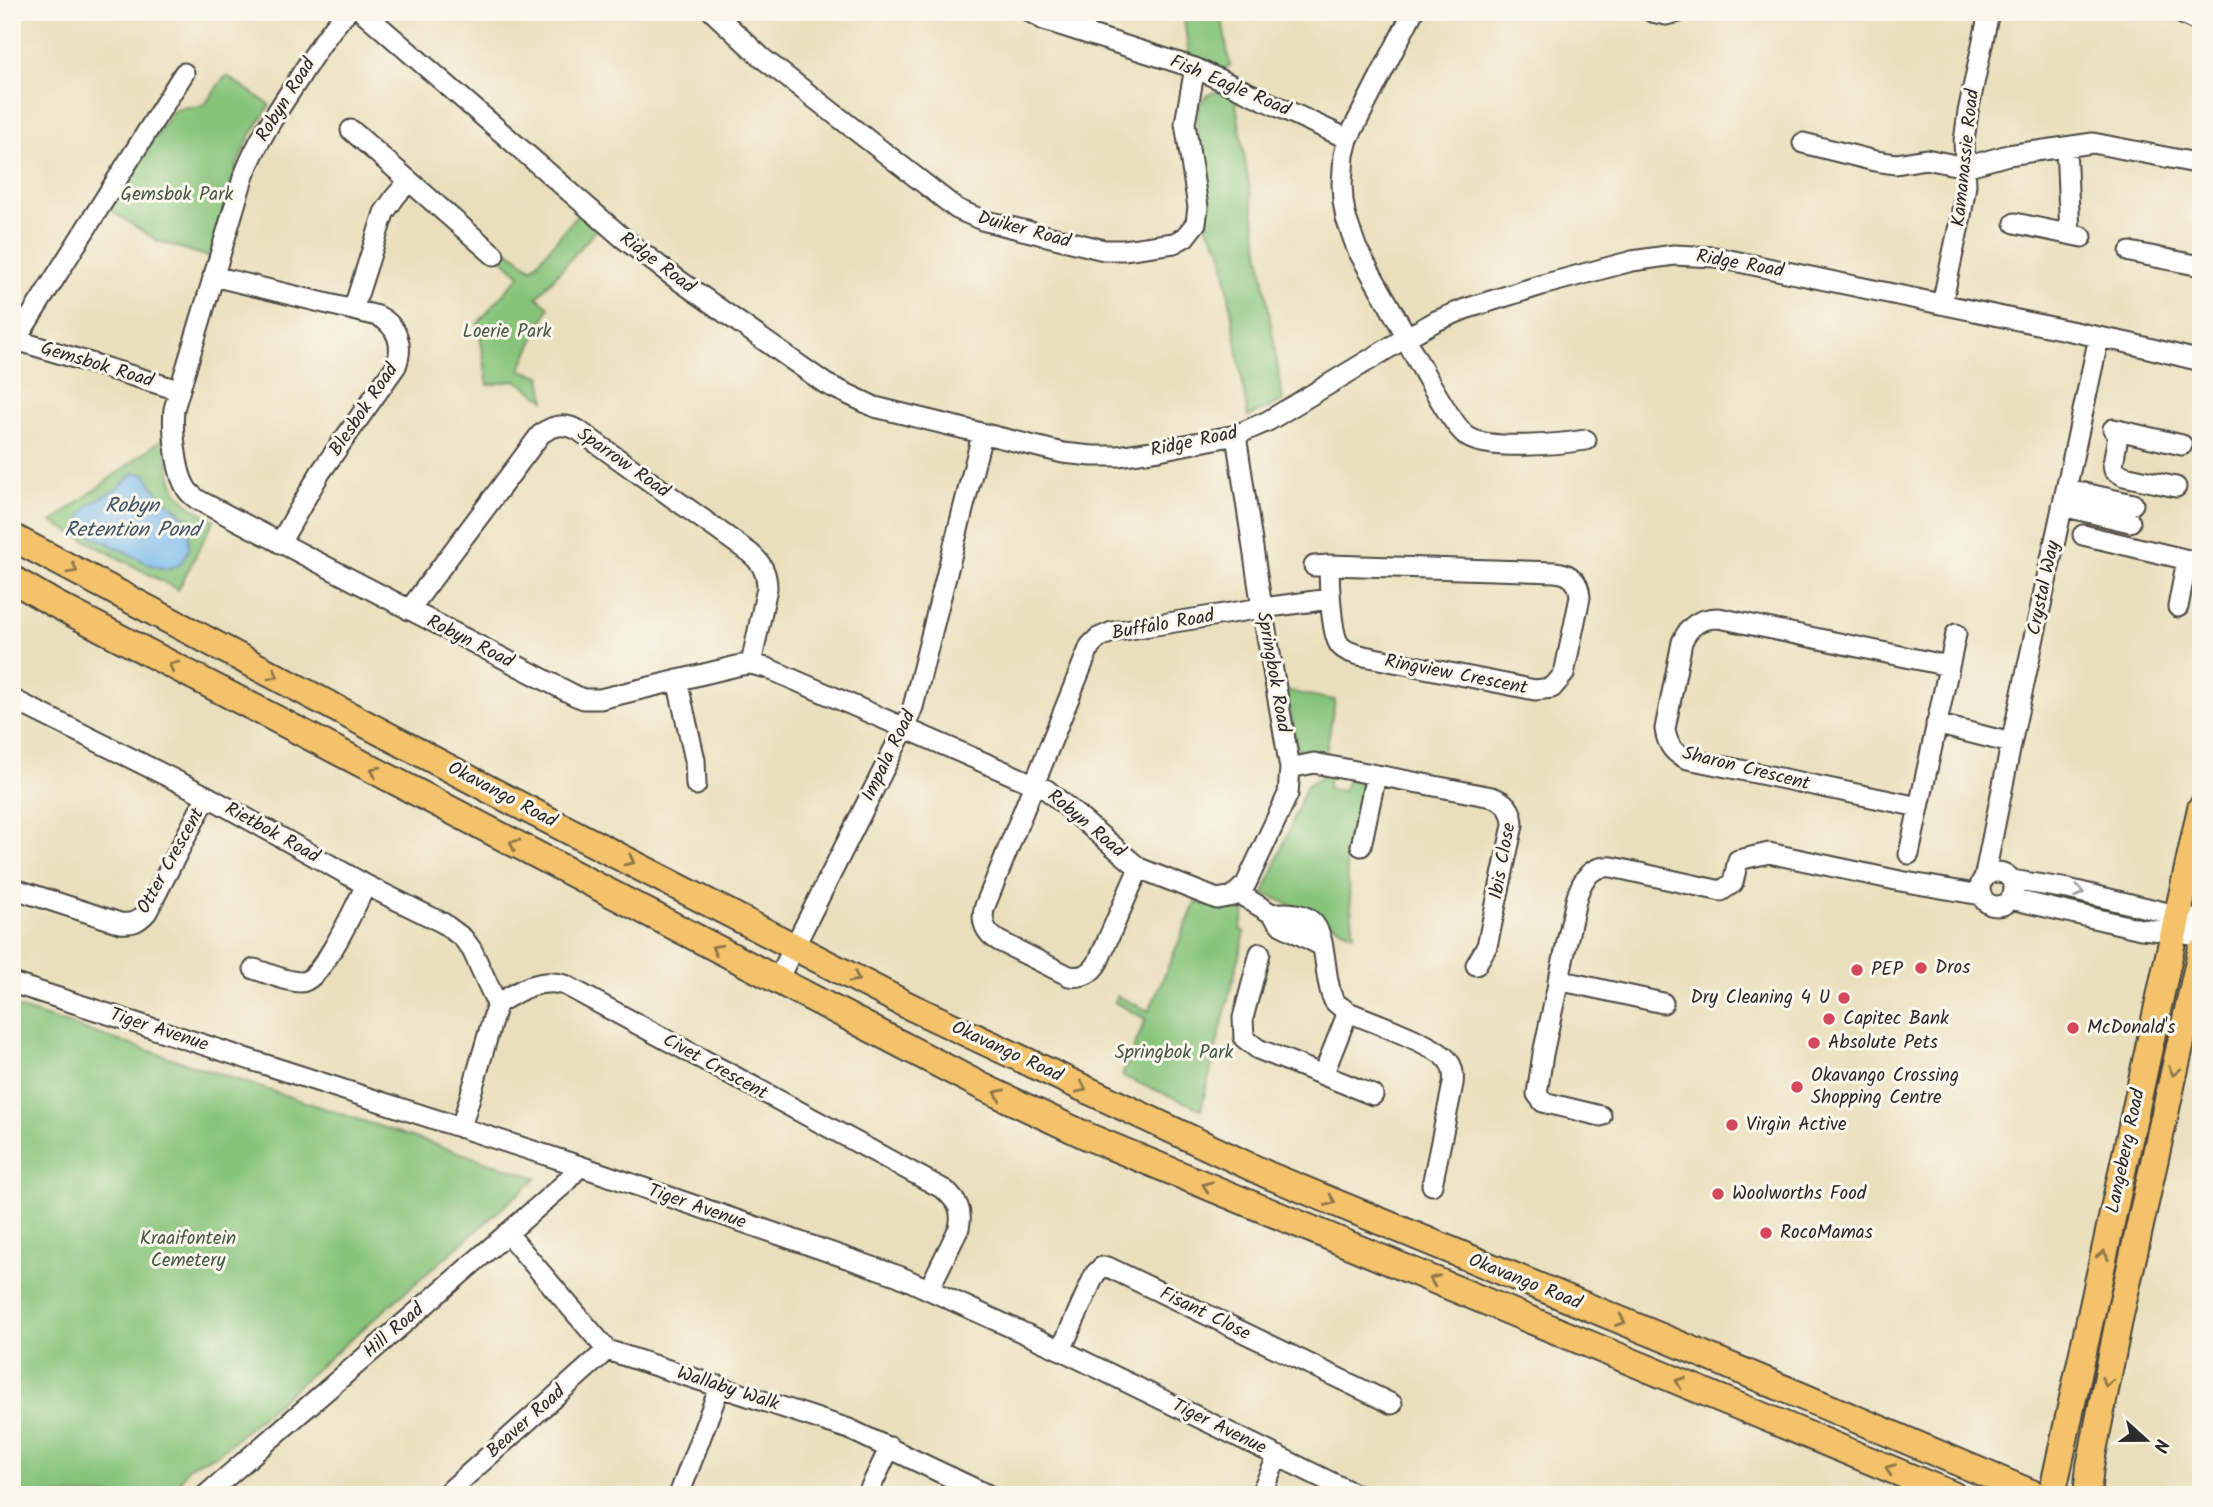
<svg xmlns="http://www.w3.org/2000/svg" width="2213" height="1507" viewBox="0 0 2213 1507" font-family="Kalam,sans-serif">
	<rect width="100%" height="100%" fill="#fbf7ec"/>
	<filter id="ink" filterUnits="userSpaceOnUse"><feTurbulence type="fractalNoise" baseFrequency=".0143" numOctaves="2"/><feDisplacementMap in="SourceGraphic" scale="14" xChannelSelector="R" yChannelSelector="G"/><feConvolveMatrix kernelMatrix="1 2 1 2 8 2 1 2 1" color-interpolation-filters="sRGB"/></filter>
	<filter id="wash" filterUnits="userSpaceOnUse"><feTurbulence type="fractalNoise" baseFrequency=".00686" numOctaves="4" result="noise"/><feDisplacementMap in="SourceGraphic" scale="28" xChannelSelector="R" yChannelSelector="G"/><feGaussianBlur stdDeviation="1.57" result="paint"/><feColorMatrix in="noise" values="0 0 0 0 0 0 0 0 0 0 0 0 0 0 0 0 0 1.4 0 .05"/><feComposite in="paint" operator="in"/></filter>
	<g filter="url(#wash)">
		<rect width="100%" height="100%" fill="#eadfbc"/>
		<!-- green -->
		<path fill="#87c47a" stroke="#597852" stroke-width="2" d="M1183,12H1221L1230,66L1223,70L1189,55Z
			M227,76L270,105L249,138L238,162L209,257L158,241L110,210L171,113C183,103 195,110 204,104C214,97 216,83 227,76Z
			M1217,91L1235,97L1283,401L1248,417L1222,251L1207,227L1208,204L1197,139V118L1200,104L1207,95Z
			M579,213L597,229L537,297L549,307L520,370L541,376L545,400L516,380L488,385L478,323L520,275L501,258L508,250L532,269Z
			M165,437C172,485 168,496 214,520L178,590L52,522Z
			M1286,691L1335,700L1325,758L1304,754L1297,748Z
			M1322,773L1329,774L1328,789L1343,791L1349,778L1358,783L1363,792L1352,852L1345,855L1354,934L1264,893L1307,785L1321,778Z
			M1196,902L1216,908L1245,911L1240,930L1245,932L1201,1109L1122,1076L1146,1019L1114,1002L1117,996L1149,1011Z
			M12,1006L537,1178L217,1455C207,1459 193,1461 186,1471C180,1480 179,1487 170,1495H12Z"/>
		<!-- water -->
		<path fill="#78b9ed" stroke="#52728c" stroke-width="2" d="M134,473L145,474L161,498L177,509L189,522V549L180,565L166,569L153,566L85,532L81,517L89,505L118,488Z"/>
	</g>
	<g filter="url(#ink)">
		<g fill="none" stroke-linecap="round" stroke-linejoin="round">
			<defs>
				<path id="minor" d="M347,12C327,33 311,59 296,83C276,113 256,143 243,178L174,409C172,428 176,470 185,486C188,493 194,497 200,501L576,696L584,699H600L741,665L751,664L767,668L1047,790L1139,868L1217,899L1233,896L1246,884L1288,794L1290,768L1262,608L1236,435
					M363,12L623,238L670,274L826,384L875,407L1063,453L1092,456H1118L1159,450L1236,435L1268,421L1407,337L1436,321L1465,309L1542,285L1632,261L1674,255L1715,257L2128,343L2201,361
					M713,12L761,57L957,209L982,220L1104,250H1124L1174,243L1185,237L1196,223L1198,207L1185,123L1195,68
					M1030,12L1044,20L1195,68L1348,139
					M1413,12L1348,139L1344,155L1342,184L1343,201L1346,218L1357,249L1407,337L1412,351C1423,370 1452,426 1468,437C1490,451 1560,444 1586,440
					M1652,12L1666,15L1679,12
					M2178,12L2201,23
					M1083,32L1088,12
					M351,130L494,255
					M1803,143L1875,161L1896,164L1926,159L1965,167L2008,155L2093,143L2201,164
					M2066,147L2070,234
					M2015,223L2082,237
					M2130,252L2201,266
					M213,276L378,316C398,326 404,346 396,366L320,473L280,543
					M1942,304L1961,216L1966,185L1964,141L1968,112L1989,12
					M353,310L384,213L395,197L409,181
					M16,340L178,390
					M12,346L184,73
					M2113,429L2182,445
					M2119,430L2113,464L2114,470L2124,476L2176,487
					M2066,489L2133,504
					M2062,506L2130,522
					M2083,535L2201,563
					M1314,566L1329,565L1555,572C1570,573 1579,581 1580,597L1564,674L1552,688L1535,690L1369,657C1359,655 1345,653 1339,644C1331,632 1329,581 1329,565
					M2178,607L2187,560
					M409,610L540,435C552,425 564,423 578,430L750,553C762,563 767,573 767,588L751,664
					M677,680L695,760L696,785
					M12,699L207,796L366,885L443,923L463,938L472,950L497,1004
					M1936,724L2011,743
					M1290,768L1314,763L1492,797C1505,801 1513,810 1513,825L1487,946L1476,965
					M1919,807L1688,759C1673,754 1667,744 1665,729L1682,642C1689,625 1701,618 1719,618L1949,666
					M1361,846L1376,775
					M1909,854L1956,634
					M1139,868L1098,962C1091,974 1082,978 1069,976L999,941C985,933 980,921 985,906L1090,646L1098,638L1112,632L1262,608L1330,599
					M1980 889a17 17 0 1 1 34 0a17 17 0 1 1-34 0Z
					M1984,879L2014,730L2099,337
					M2012,880L2068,889L2201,921
					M12,888L120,923C133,924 138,922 147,912L207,796
					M1238,893L1272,914L1281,925L1322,946
					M2011,899L2141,929L2174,932L2201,937
					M1272,914C1326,907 1321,940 1328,981C1330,988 1330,996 1335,1002C1339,1006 1344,1009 1348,1012C1370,1021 1439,1045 1449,1062C1454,1069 1454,1076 1453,1084L1432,1185
					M1260,953L1243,1018L1244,1038L1258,1049L1373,1095
					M254,969C268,973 286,982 301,982C322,982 356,904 366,885
					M1558,980L1663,1003
					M777,981L905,727L913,707L982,435
					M12,983L580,1166L899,1276L1061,1350L1357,1495
					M1323,1075L1348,1012
					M1601,1116L1543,1102L1537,1094L1543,1054L1576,900C1581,881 1590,865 1612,867L1721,891L1733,883L1738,860L1769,853L1900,881L1981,895
					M461,1128L497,1004C518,991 540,977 565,985L945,1190C958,1203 963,1210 959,1228L929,1289
					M507,1233L607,1350L849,1429L988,1495
					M1061,1350L1095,1274L1102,1267H1108L1392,1404
					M206,1495L563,1185L580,1166
					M445,1495L607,1350
					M679,1495L720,1386
					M867,1495L890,1447
					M1260,1495L1278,1456"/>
				<path id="major" d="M12,537L498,794L907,1005L1268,1175L1671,1341L2036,1495
					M12,579L53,603L985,1088L1089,1137L1953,1495
					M2052,1495L2201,808
					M2087,1495L2090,1466L2120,1315L2201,952"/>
			</defs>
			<!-- minor casing -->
			<use href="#minor" stroke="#484641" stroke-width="23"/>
			<!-- major casing -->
			<use href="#major" stroke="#484641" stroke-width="30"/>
			<!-- minor -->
			<use href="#minor" stroke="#fff" stroke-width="19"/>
			<!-- major -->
			<use href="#major" stroke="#f3c26a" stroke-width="26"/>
		</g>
		<!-- one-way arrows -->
		<defs><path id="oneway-chevron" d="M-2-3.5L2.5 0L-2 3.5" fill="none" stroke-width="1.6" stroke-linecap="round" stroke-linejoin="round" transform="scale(1.75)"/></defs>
		<g stroke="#8f764a">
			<use href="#oneway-chevron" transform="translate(73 569) rotate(28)"/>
			<use href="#oneway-chevron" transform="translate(173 666) rotate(-152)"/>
			<use href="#oneway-chevron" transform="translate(274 675) rotate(28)"/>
			<use href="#oneway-chevron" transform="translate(375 771) rotate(-152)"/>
			<use href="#oneway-chevron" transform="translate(514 844) rotate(-152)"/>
			<use href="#oneway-chevron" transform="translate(630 861) rotate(27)"/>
			<use href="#oneway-chevron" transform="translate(716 949) rotate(-152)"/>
			<use href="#oneway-chevron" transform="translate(855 978) rotate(28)"/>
			<use href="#oneway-chevron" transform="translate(2174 1071) rotate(103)"/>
			<use href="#oneway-chevron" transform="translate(1082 1088) rotate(25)"/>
			<use href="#oneway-chevron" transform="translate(999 1094) rotate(-155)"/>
			<use href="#oneway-chevron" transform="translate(1207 1186) rotate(-157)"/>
			<use href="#oneway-chevron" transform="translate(1331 1201) rotate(22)"/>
			<use href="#oneway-chevron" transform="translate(2103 1255) rotate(-78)"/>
			<use href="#oneway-chevron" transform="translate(1434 1280) rotate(-158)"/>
			<use href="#oneway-chevron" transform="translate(1621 1321) rotate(22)"/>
			<use href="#oneway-chevron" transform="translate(1680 1382) rotate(-158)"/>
			<use href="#oneway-chevron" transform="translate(2107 1382) rotate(102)"/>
			<use href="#oneway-chevron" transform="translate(1890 1469) rotate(-158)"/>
		</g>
		<use stroke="#a0a0a0" href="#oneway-chevron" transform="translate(2079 892) rotate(13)"/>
	</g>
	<!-- markers -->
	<g fill="#d1495b" stroke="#fbf7ec" stroke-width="2.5">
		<circle cx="1921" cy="968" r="7"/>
		<circle cx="1857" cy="970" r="7"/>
		<circle cx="1844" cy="998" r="7"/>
		<circle cx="1829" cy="1019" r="7"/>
		<circle cx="2073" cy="1028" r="7"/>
		<circle cx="1814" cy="1043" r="7"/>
		<circle cx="1797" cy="1087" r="7"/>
		<circle cx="1732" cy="1125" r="7"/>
		<circle cx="1718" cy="1194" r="7"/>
		<circle cx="1766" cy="1233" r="7"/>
	</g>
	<g text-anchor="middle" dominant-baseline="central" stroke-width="6" stroke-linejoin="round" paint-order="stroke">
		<!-- street labels -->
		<g font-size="19" fill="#2b2b2b" stroke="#fbf7ec">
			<text transform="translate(1230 86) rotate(23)">Fish Eagle Road</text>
			<text transform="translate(286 100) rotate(-58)">Robyn Road</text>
			<text transform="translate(1966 158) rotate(-84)">Kamanassie Road</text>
			<text transform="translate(1024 230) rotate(15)">Duiker Road</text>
			<text transform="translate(657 263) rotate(37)">Ridge Road</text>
			<text transform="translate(1740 264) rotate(10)">Ridge Road</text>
			<text transform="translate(97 365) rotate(17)">Gemsbok Road</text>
			<text transform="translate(364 410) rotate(-56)">Blesbok Road</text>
			<text transform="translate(1194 442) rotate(-12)">Ridge Road</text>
			<text transform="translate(623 463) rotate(35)">Sparrow Road</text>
			<text transform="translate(2044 588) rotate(-78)">Crystal Way</text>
			<text transform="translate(1163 625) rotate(-10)">Buffalo Road</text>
			<text transform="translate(470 642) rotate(27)">Robyn Road</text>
			<text transform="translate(1273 672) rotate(80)">Springbok Road</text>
			<text transform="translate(1456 675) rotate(11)">Ringview Crescent</text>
			<text transform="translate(889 756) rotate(-64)">Impala Road</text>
			<text transform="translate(1746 769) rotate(14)">Sharon Crescent</text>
			<text transform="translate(502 795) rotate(28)">Okavango Road</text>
			<text transform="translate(1086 824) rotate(40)">Robyn Road</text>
			<text transform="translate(272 833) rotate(29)">Rietbok Road</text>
			<text transform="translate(171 861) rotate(-61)">Otter Crescent</text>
			<text transform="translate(1503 861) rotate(-80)">Ibis Close</text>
			<text transform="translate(159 1030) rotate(18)">Tiger Avenue</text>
			<text transform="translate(1007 1052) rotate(25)">Okavango Road</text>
			<text transform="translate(715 1067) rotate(29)">Civet Crescent</text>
			<text transform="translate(2126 1151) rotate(-78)">Langeberg Road</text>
			<text transform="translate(697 1207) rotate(19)">Tiger Avenue</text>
			<text transform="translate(1525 1282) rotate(22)">Okavango Road</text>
			<text transform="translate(1205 1314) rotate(26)">Fisant Close</text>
			<text transform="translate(394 1331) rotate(-41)">Hill Road</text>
			<text transform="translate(728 1389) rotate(18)">Wallaby Walk</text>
			<text transform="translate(526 1422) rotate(-42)">Beaver Road</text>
			<text transform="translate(1219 1427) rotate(26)">Tiger Avenue</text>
		</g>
		<!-- park labels -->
		<g font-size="19" fill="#475943" stroke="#fbf7ec">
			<text x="177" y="195">Gemsbok Park</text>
			<text x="507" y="332">Loerie Park</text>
			<text x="1174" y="1053">Springbok Park</text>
			<text x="188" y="1239">Kraaifontein<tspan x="188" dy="22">Cemetery</tspan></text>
		</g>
		<!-- poi labels -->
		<g font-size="19" fill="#2b2b2b" stroke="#fbf7ec" text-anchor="start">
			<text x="1935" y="968">Dros</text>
			<text x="1871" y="970">PEP</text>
			<text x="1830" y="998" text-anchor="end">Dry Cleaning 4 U</text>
			<text x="1843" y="1019">Capitec Bank</text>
			<text x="2087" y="1028">McDonald's</text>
			<text x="1828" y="1043">Absolute Pets</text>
			<text x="1811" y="1076">Okavango Crossing<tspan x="1811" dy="22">Shopping Centre</tspan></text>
			<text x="1746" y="1125">Virgin Active</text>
			<text x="1732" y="1194">Woolworths Food</text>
			<text x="1780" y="1233">RocoMamas</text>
		</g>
		<!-- water labels -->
		<g font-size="21" font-style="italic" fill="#425665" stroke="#fbf7ec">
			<text x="132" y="506">Robyn<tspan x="132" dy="24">Retention Pond</tspan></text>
		</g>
	</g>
	<!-- margin -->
	<rect width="2213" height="1507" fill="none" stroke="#fbf7ec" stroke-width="42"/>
	<!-- north arrow -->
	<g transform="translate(2146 1440) rotate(111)" stroke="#fbf7ec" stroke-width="5" paint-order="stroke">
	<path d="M0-5L12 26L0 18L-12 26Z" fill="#2b2b2b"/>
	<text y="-10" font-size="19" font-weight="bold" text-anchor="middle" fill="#2b2b2b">N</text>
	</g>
</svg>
